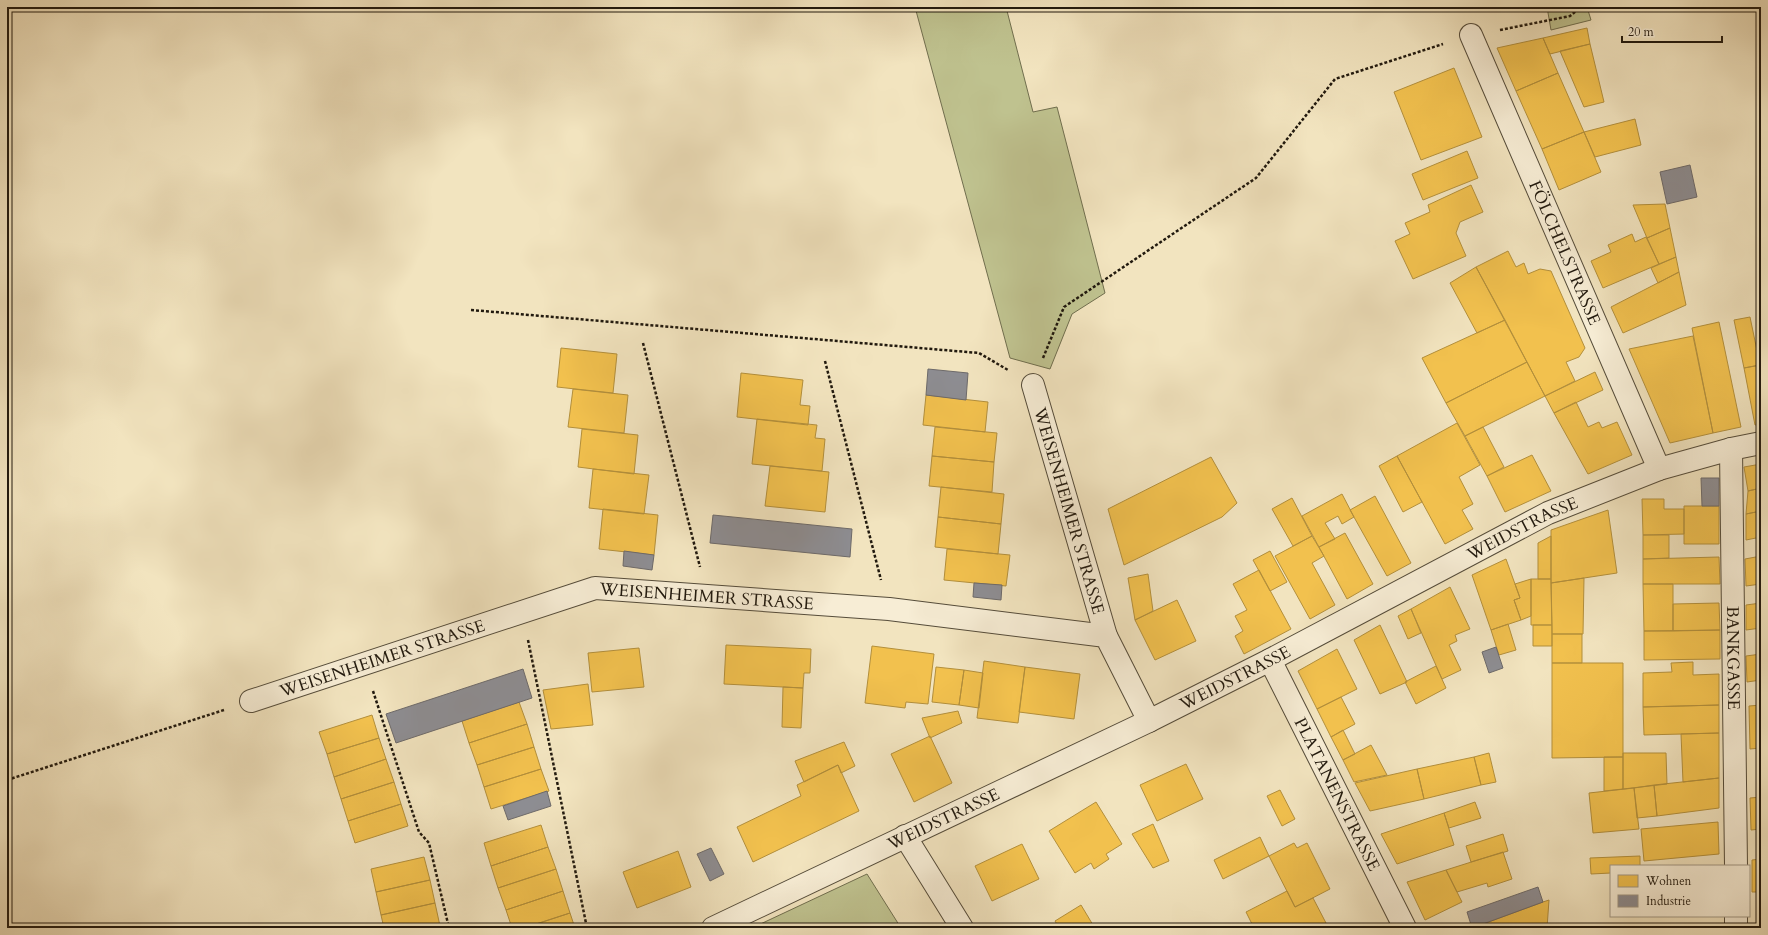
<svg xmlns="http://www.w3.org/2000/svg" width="1768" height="935" viewBox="0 0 1768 935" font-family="Cardo,serif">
	<rect width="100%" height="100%" fill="#f2e4bf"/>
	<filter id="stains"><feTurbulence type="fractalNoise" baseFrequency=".005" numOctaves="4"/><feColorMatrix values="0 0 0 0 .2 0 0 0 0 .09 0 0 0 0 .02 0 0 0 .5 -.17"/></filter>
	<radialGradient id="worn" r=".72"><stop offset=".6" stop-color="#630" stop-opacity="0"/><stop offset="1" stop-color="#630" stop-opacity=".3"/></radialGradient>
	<!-- green -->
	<path fill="#bfc28f" stroke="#706e4e" d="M915,7H1006L1033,112L1057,107L1105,293L1072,314L1050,369L1010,358Z
		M1547,7H1587L1591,20L1551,30Z
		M867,874L901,928H752Z"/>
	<!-- homes -->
	<path fill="#f2c14e" stroke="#b38f3b" d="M1587,28L1590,44L1550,54L1543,38Z
		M1543,38L1558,73L1516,91L1497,48Z
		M1590,44L1604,102L1584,107L1560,51Z
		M1454,68L1482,137L1421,160L1394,92Z
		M1558,73L1584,132L1542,149L1516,91Z
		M1635,119L1641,145L1595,157L1584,132Z
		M1584,132L1601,172L1559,190L1542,149Z
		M1467,151L1478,178L1423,200L1412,174Z
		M1471,185L1483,212L1460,222L1456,233L1466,256L1413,279L1395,241L1410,234L1405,223L1430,212L1428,205Z
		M1665,204L1670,228L1647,238L1633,205Z
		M1670,228L1676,257L1659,264L1647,238Z
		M1632,234L1635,242L1646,237L1659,264L1603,288L1591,261L1611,252L1608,245Z
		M1508,251L1516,267L1524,263L1528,274L1540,269L1551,271L1585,348L1579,357L1566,362L1575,381L1545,396L1476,267Z
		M1676,257L1679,272L1658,283L1651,268Z
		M1476,267L1505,320L1477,333L1450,283Z
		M1679,272L1686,305L1623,333L1611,307Z
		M1761,297V315L1757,298Z
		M1750,317L1760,365L1744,368L1734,320Z
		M1505,320L1527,362L1446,403L1422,358Z
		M1719,322L1741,427L1713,433L1692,328Z
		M1693,336L1713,433L1670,443L1629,349Z
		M561,348L617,354L613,393L557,387Z
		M1527,362L1545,396L1465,436L1446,403Z
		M1760,365L1761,424L1755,425L1744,368Z
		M1595,372L1603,390L1554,413L1545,396Z
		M741,373L803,380L800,405L810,406L808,425L737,417Z
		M573,389L628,395L624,433L568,427Z
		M926,395L988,402L985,432L923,425Z
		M1576,402L1588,427L1599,422L1602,428L1617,422L1632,455L1588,474L1554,413Z
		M757,419L817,425L815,438L825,439L822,471L752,464Z
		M1457,423L1480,465L1459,477L1473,504L1462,510L1473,529L1445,544L1397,456Z
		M935,427L997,433L994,462L932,456Z
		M1483,427L1504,467L1487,476L1465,436Z
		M582,429L638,435L634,474L578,467Z
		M1532,455L1551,491L1505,512L1487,476Z
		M932,456L994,462L992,492L929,486Z
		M1397,456L1422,502L1403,512L1379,466Z
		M1211,457L1237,503L1222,517L1124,565L1108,509Z
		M1761,464V488L1748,491L1744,467Z
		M770,466L829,472L825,512L765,506Z
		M593,469L649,475L644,514L589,508Z
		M941,487L1004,494L1001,524L938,517Z
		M1761,488V511L1746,514L1748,491Z
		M1342,494L1354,517L1342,524L1338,516L1325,523L1335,539L1319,547L1302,516Z
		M1375,496L1411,563L1387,576L1350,510Z
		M1292,498L1312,536L1293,546L1272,509Z
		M1642,499H1664V509H1684V534L1643,535Z
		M1684,506H1719V544H1684Z
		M603,509L658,515L654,555L599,549Z
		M1608,510L1617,573L1551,583V530Z
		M1761,511V537L1746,540V514Z
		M938,517L1001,524L998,554L935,547Z
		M1345,533L1373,584L1347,599L1319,547Z
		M1643,535H1669V558L1643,559Z
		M1312,536L1324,556L1312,563L1335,605L1310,619L1275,556Z
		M1551,536V579H1538V543Z
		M947,549L1010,555L1006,586L944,580Z
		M1270,551L1287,582L1270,591L1253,560Z
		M1761,556V584L1746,586L1745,559Z
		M1719,557L1720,584H1643V559Z
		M1506,559L1520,598L1514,600L1521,620L1491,630L1472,575Z
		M1259,570L1291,629L1244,654L1235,636L1243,631L1235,616L1247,610L1233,584Z
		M1148,574L1153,611L1135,620L1128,578Z
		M1584,578L1583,634H1552L1551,583Z
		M1531,579V616L1521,620L1514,600L1520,598L1515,584Z
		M1531,579H1551L1552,625H1531Z
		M1643,584H1673V631H1644Z
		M1450,587L1470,629L1455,635L1457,641L1449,645L1461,670L1442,679L1411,609Z
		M1177,600L1196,641L1155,660L1135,620Z
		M1719,603L1720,630L1673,631V604Z
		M1761,603V628L1746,630V605Z
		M1411,609L1421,633L1408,639L1398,616Z
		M1508,624L1516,650L1499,655L1491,630Z
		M1380,625L1407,682L1380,694L1354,640Z
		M1533,625H1552V646H1533Z
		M1720,630V659L1644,660V631Z
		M1552,634H1582V663H1552Z
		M726,645L811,649L810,673H804L803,688L724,684Z
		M872,646L934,654L928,704L906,702L905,708L865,703Z
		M639,648L644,687L592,692L588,653Z
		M1337,649L1357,689L1317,709L1298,671Z
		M1761,654V680L1747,682L1746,656Z
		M984,661L1025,667L1018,723L977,718Z
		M1693,662V675L1719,674V705L1643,707V673L1672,672L1671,663Z
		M1552,663H1623V757L1552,758Z
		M1436,666L1446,688L1416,704L1405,682Z
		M936,667L964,670L959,705L932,702Z
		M1025,667L1080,674L1074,719L1019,712Z
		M964,670L983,673L979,708L959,705Z
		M588,684L593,725L551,729L543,690Z
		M783,687L803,688L801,728L782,727Z
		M1341,697L1355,724L1331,737L1317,709Z
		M519,702L527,724L469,743L462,721Z
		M1719,705V733L1644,735L1643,707Z
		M1761,705V748L1750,749L1749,706Z
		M958,711L962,723L930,738L922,718Z
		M372,715L379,738L327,754L319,732Z
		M527,724L534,747L477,765L469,743Z
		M1343,730L1355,754L1343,760L1331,737Z
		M1719,733V778L1683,782L1681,734Z
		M930,736L952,783L914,802L891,754Z
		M379,738L386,759L334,777L327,754Z
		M844,742L855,766L841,773L838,765L804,782L795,761Z
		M1371,745L1387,775L1354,782L1343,760Z
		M534,747L541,769L484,787L477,765Z
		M1489,753L1496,782L1481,785L1474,757Z
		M1623,753H1666L1667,784L1623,789Z
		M1474,757L1481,785L1424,799L1417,769Z
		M1604,757H1623V789L1604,791Z
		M386,759L394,782L341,799L334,777Z
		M1186,764L1203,799L1157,821L1140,785Z
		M838,765L859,811L753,862L737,827L801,796L797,785Z
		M541,769L549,791L491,809L484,787Z
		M1417,769L1424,799L1370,811L1355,783Z
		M1719,778V808L1657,816L1654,785Z
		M394,782L401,804L348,821L341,799Z
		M1654,785L1657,816L1637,818L1634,788Z
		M1634,788L1639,829L1593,833L1589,793Z
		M1280,790L1295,819L1282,826L1267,796Z
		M1761,797V829L1751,830L1750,798Z
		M1096,802L1122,844L1106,854L1109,859L1094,869L1091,863L1075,873L1049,831Z
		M1475,802L1481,818L1449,828L1444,813Z
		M401,804L408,826L355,843L348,821Z
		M1444,813L1454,845L1397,864L1381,834Z
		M1718,822L1719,854L1644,861L1641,829Z
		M1153,824L1169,861L1153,868L1132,834Z
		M541,825L548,847L491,866L484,843Z
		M1503,834L1508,851L1471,862L1466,846Z
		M1260,837L1269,856L1223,879L1214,860Z
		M1294,843L1297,848L1307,843L1330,889L1295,907L1269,856Z
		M1022,844L1039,879L992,901L975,866Z
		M548,847L556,869L498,888L491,866Z
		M678,851L691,887L637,908L623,872Z
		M1503,852L1512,879L1488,887L1487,883L1457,892L1446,870Z
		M1640,856V866H1611V873L1591,874L1590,858Z
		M424,857L430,880L376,892L371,869Z
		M1761,859V892H1752V860Z
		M556,869L563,891L506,910L498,888Z
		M1446,870L1462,902L1425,920L1407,882Z
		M430,880L435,903L381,915L376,892Z
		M563,891L570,913L524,928H512L506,910Z
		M1287,891L1295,907L1313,898L1326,923L1316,928H1254L1246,912Z
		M1549,900L1547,928L1475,927L1543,902Z
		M435,903L440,926L430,928H384L381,915Z
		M1081,905L1093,925L1087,928H1059L1055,921Z
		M570,913L575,928H524Z
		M1761,923V928H1751V924Z"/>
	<!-- industry -->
	<path fill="#8d8d92" stroke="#6d6a6a" d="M1690,165L1697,197L1667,204L1660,172Z
		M928,369L968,373L966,400L926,395Z
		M1701,478H1719V506H1702Z
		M713,515L852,529L850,557L710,543Z
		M624,551L654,555L652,570L623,566Z
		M974,583L1002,585L1001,600L973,597Z
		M1496,647L1503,668L1489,673L1482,652Z
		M523,669L532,698L396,743L386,714Z
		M547,791L551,806L508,820L503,806Z
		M711,848L724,874L710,881L697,854Z
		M1538,887L1543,902L1472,928L1467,912Z"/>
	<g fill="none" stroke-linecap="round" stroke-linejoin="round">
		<defs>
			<g id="minor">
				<path id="s1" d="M1471,35L1659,469"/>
				<path id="s2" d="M1033,385L1106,636"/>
				<path id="s3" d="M1731,449L1736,866"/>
				<path id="s4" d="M1270,660L1405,928"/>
				<path id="s5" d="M251,701L595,588L889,609L1106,636L1149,721"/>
				<path d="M905,836L962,928"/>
				<path d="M1736,916V928"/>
				<path id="s6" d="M713,928L1149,721L1270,660L1548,513L1659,469L1731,449L1761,443"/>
			</g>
		</defs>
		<!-- minor casing -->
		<use href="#minor" stroke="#554c3a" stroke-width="24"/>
		<!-- path -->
		<path stroke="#21190e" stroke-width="2.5" stroke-dasharray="3 2" stroke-linecap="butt" d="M1500,30L1570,16L1581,7
			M471,310L979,353L1008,370
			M643,343L700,567
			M1043,358L1064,307L1256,178L1335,79L1443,44
			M825,361L881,580
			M528,640L587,928
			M373,691L419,832L429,843L449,928
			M7,780L224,710"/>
		<!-- minor -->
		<use href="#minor" stroke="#f7edd5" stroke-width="22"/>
	</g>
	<g text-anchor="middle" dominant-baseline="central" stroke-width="4" stroke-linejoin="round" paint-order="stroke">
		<!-- street labels -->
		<g font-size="17" fill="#21190e" stroke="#f7edd5">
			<text stroke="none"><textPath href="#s1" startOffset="237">FÖLCHELSTRASSE</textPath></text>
			<text stroke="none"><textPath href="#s2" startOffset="131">WEISENHEIMER STRASSE</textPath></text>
			<text stroke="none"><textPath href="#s6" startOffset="903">WEIDSTRASSE</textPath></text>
			<text stroke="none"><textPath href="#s5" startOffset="474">WEISENHEIMER STRASSE</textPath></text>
			<text stroke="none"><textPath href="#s5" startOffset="138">WEISENHEIMER STRASSE</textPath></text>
			<text stroke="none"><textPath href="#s3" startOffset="209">BANKGASSE</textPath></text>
			<text stroke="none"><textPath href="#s6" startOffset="579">WEIDSTRASSE</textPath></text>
			<text stroke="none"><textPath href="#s4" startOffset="150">PLATANENSTRASSE</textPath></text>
			<text stroke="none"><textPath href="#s6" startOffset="255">WEIDSTRASSE</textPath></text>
		</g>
	</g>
	<!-- margin -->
	<rect width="1768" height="935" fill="none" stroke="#f2e4bf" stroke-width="24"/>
	<rect x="8" y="8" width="1752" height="919" fill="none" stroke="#21190e" stroke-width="2"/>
	<rect x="12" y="12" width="1744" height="911" fill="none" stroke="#21190e"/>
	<!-- legend -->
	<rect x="1610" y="865" width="140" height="52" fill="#f7edd5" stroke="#a19885"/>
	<rect x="1618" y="875" width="20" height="12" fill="#f2c14e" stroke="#a19885"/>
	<text x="1646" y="885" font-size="12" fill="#21190e">Wohnen</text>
	<rect x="1618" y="895" width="20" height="12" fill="#8d8d92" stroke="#a19885"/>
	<text x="1646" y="905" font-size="12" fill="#21190e">Industrie</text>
	<!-- scale -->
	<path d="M1622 36v6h100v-6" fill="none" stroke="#21190e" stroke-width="2"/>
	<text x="1628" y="36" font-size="12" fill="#21190e" stroke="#f7edd5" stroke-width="3" paint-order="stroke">20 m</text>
	<rect width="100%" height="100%" filter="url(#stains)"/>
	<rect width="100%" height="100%" fill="url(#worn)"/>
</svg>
